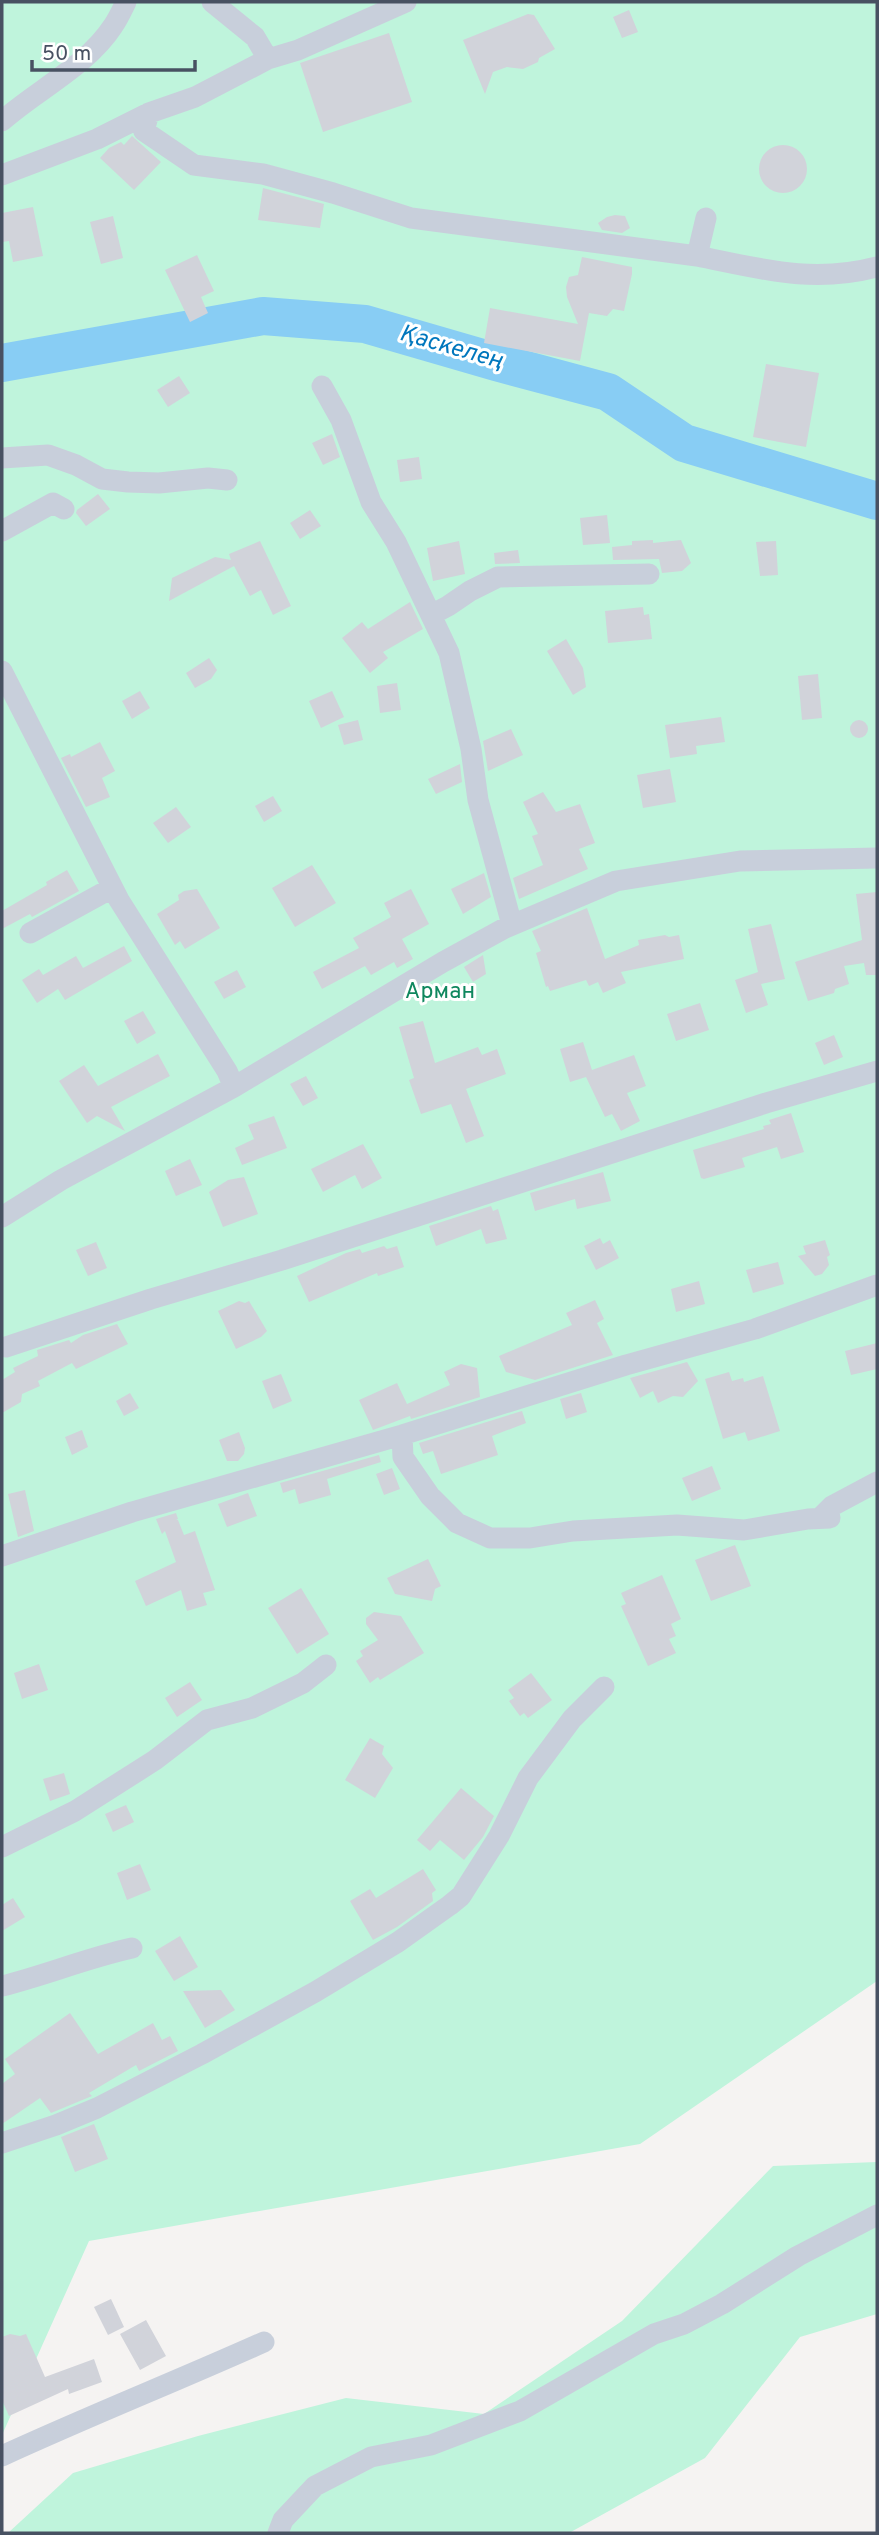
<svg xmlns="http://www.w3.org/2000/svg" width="879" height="2535" viewBox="0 0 879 2535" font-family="Overpass,sans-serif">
	<rect width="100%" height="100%" fill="#f5f3f2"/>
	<!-- green -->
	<path fill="#bff4dc" d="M2,2H877V1981L640,2144L89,2241L2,2435Z
		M877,2162V2314L800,2337L705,2458L569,2533H8L73,2473L198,2436L346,2398L484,2414L622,2321L773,2166Z"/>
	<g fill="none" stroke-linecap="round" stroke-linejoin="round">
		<!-- river -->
		<path stroke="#88cdf4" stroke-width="38" d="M2,363L263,316L365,324L496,362L608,392L684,443L877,501"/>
	</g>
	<!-- building -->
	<path fill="#d1d3da" d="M629,10L638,32L622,38L613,17Z
		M528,14L534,15L555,49L539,58L538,62L523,69L507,67L493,72L485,94L463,40Z
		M389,33L412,102L323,132L300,63Z
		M132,136L161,162L134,190L100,158L109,148L121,142L124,145Z
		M759 169a24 24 0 1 1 48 0a24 24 0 1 1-48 0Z
		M263,188L324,204L320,228L258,220Z
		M33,207L43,256L13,262L9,241L2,242V213Z
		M615,215L625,216L630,228L622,233L602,230L598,223L607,217Z
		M113,216L123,258L101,264L90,222Z
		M197,255L214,291L201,297L208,313L190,322L165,270Z
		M582,257L632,267V274L624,311L613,309L607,316L589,313L580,361L484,343L490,308L578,324L567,297L566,287L569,277L578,275Z
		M766,364L819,373L806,447L753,437Z
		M179,376L190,393L168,407L157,390Z
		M332,434L340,457L323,465L312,443Z
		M419,457L422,479L400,482L397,460Z
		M98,494L110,509L86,526L76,513L77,510Z
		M310,510L321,526L300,539L290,523Z
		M607,515L610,543L583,545L580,518Z
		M653,540V543L681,540L691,563L682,571L662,573L659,559L613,560L612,547L632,545V541Z
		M260,541L291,606L273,615L261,590L250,596L234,566L169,601L172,578L215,557L231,560L229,554Z
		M459,541L465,574L433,581L427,548Z
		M776,541L778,575L760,576L756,542Z
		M518,550L520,563L495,564L494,553Z
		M410,602L423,629L383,652L388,658L370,673L342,638L362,622L368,629Z
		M643,607L644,615L649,614L652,639L608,643L605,611Z
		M566,639L583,668L586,687L573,695L547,651Z
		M209,658L217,670L211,679L195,688L186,673Z
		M818,674L822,718L802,720L798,676Z
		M397,683L401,710L380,713L377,686Z
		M140,691L150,708L132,719L122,701Z
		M332,691L344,717L321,728L309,701Z
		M721,717L725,742L696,746L697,754L670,758L665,725Z
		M358,720L363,740L344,745L338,725Z
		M850 729a9 9 0 1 1 18 0a9 9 0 1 1-18 0Z
		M511,729L523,755L488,771L483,741Z
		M100,742L115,771L102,778L110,797L86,807L61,758L70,754L71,757Z
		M460,764L462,782L436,794L428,779Z
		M670,769L676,802L643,808L637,775Z
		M543,792L556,812L580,804L595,843L579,849L588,869L519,899L513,878L543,865L532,836L538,834L523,802Z
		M273,796L282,811L264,822L255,806Z
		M176,807L191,827L168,843L153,823Z
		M312,865L336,903L295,927L272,888Z
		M67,870L79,891L32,917L30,914L2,929V911L47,885L46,882Z
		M484,873L491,897L463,914L451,889Z
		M197,889L220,928L185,949L180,941L175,945L157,914L179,900L178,895L184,891Z
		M411,889L429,924L402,939L413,959L397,968L394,962L371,975L365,966L322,989L313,972L359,948L353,938L391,917L384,903Z
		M877,892V975H866L864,963L844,966L849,984L835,989L834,993L808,1001L795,962L862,940L856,894Z
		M587,908L605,959L639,945L638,940L665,935L669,937L679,935L684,959L621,972L626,983L603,993L598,982L589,986L586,980L550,991L548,986L546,987L536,953L541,951L532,931Z
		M771,924L785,979L761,984L768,1005L746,1013L735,980L758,972L748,929Z
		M124,946L132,961L65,1000L58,989L37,1003L22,980L39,969L43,975L76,956L83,968Z
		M483,955L486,974L473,982L464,967Z
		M237,970L246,987L224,999L214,982Z
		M700,1003L709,1030L676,1041L667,1014Z
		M143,1011L156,1033L137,1044L124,1021Z
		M423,1021L435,1063L478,1047L482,1055L497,1049L506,1074L466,1089L484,1136L466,1143L451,1104L421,1114L409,1080L414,1078L399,1027Z
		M834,1035L843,1057L824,1065L815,1043Z
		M583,1042L592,1070L634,1055L646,1086L627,1093L640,1121L621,1131L612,1114L605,1117L586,1077L570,1082L560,1049Z
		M158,1054L170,1076L111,1107L125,1131L97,1116L87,1123L59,1081L84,1065L98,1086Z
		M306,1076L318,1098L303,1106L290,1084Z
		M791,1113L804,1152L781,1159L777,1147L742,1158L745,1167L704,1179L701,1178L693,1150L764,1129L763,1126L771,1124L769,1120Z
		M274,1116L287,1148L242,1165L235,1148L254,1139L248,1125Z
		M363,1144L382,1178L362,1189L355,1175L323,1192L311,1169Z
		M190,1159L202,1185L176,1196L165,1171Z
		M603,1172L611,1201L577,1209L575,1199L535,1211L530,1193Z
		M244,1177L258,1214L223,1227L209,1192L228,1180Z
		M491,1206L493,1211L498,1209L507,1239L486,1244L481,1229L436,1246L429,1226Z
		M600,1238L603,1244L610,1240L619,1258L596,1270L584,1246Z
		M825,1240L830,1255L827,1257L829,1265L822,1274L815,1276L798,1256L806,1254L803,1246Z
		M96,1242L107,1268L88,1276L76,1250Z
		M384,1246L387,1249L397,1246L404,1267L378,1276L377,1273L309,1302L297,1276L346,1253L360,1249L362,1253Z
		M778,1262L784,1284L753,1293L746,1270Z
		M699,1281L705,1304L676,1312L671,1289Z
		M595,1300L604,1319L597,1323L613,1355L535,1380L506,1372L499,1356L572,1325L566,1313Z
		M239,1301L245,1303L249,1301L267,1331L261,1337L236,1349L218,1311Z
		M117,1324L128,1344L76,1369L72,1363L38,1381L40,1386L22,1394L21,1402L2,1413V1380L15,1372L13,1368L38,1356L37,1350L69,1340L71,1343L83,1335Z
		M877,1343V1369L851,1375L845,1351Z
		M687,1362L698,1381L683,1397L673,1396L658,1403L653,1391L640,1398L630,1378Z
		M461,1364L477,1368L480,1397L411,1419L410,1416L373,1430L359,1400L397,1383L407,1404L450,1385L444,1372Z
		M729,1372L732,1381L743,1378L744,1382L763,1376L780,1431L748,1441L745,1432L723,1439L705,1379Z
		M281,1374L292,1401L273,1409L262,1381Z
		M130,1393L139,1408L124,1416L116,1401Z
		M581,1393L587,1412L566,1419L560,1399Z
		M522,1411L526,1423L492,1436L498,1455L441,1474L433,1451L423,1454L419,1443Z
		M82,1430L88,1447L72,1455L65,1437Z
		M239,1432L245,1448L244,1454L238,1461H227L219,1440Z
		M379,1455L381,1462L327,1479L331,1495L299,1504L295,1489L283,1493L280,1483Z
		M712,1466L721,1489L692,1501L682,1478Z
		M392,1468L400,1489L384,1495L376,1474Z
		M25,1490L34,1531L18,1537L8,1494Z
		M248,1493L257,1516L227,1527L218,1504Z
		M176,1513L178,1519L176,1520H178L184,1535L195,1531L215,1590L203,1593L207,1605L187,1611L181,1590L146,1606L135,1581L176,1562L165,1531L162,1534L156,1519Z
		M735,1545L751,1586L711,1601L695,1560Z
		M428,1559L441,1586L435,1589L432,1601L395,1594L387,1578Z
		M662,1575L681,1619L671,1624L676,1636L669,1639L676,1653L648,1666L621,1606L626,1604L621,1593Z
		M301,1588L329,1634L297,1654L268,1608Z
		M374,1612L401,1616L424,1653L380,1680L378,1677L370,1683L356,1661L363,1656L360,1651L378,1640L366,1624V1618Z
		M39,1664L48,1690L22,1699L14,1673Z
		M531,1673L552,1700L528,1718L524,1713L520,1716L509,1701L514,1698L508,1690Z
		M190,1682L202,1700L177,1717L165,1698Z
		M370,1738L384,1746L382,1754L393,1768L375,1798L345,1780Z
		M64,1773L70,1794L50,1801L43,1779Z
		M461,1788L494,1816L483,1837L464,1860L440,1840L430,1851L417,1840Z
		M126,1805L134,1822L113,1832L105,1814Z
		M140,1864L151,1890L127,1900L117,1873Z
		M423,1869L436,1890L432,1893L433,1901L397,1927L373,1940L350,1901L370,1889L376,1898Z
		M13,1898L25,1917L2,1931V1905Z
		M180,1936L198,1967L174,1981L155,1951Z
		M221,1990L235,2010L205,2028L183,1991Z
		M70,2013L98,2054L153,2023L162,2040L170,2036L178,2051L139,2071L136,2065L89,2093L92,2096L51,2113L40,2098L2,2124V2084L15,2074L5,2059Z
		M94,2124L108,2159L75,2172L61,2137Z
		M111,2299L124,2327L108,2335L94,2307Z
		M146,2320L166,2356L140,2370L120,2334Z
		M10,2334L20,2336L26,2334L45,2377L94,2359L102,2382L69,2394L68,2389L9,2416L2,2400V2337Z"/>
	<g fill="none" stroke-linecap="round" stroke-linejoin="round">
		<!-- minor -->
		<path stroke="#c8cfdb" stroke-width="21" d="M212,2L255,37L268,59
			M406,2L298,50L268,59L195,97L149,113L144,131L194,165L263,174L333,193L411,218L697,256L706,218
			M2,121C37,90 87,66 113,26C118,19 122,10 126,2
			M2,175L97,139L149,113
			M697,256C762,269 812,284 877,267
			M322,386L341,420L371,502L396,542L449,653L471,749L478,800L512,925
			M2,458L48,455L76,465L102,479L128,482L159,483L208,478L227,480
			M2,531L53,503L64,509
			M431,615L448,606L470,591L498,577L649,574
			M2,671L119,900L227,1071L234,1087
			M30,933L112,888
			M2,1217L61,1180L234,1087L443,962L505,928L616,881L740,861L877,858
			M6,1347L151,1299L282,1260L766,1103L877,1071
			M402,1435L403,1457L430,1496L457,1523L490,1538H530L573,1531L677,1525L744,1530L808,1519L830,1518
			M820,1518L832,1506L877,1482
			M2,1556L132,1512L402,1435L626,1365L755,1329L877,1285
			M2,1847L75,1811L155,1760L207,1720L252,1708L303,1683L326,1665
			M2,1986C46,1975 87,1958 132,1948
			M2,2143L56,2125L97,2108L202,2054L315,1992L398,1942L450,1905L461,1896L499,1836L528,1778L572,1719L604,1687
			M2,2456C89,2416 177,2381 264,2342
			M278,2533L283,2520L315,2486L371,2457L431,2445L520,2411L654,2334L684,2324L722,2304L798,2256L877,2215"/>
	</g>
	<g text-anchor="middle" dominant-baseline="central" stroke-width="6" stroke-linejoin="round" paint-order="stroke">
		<!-- park labels -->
		<g font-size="23" fill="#0f875e" stroke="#fff">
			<text x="440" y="992">Арман</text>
		</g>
		<!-- water labels -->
		<g font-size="24" font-style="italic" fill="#0077bd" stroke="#fff">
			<text transform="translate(451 348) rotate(16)">Қаскелең</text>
		</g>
	</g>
	<!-- border -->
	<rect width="879" height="2535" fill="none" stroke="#485162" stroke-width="7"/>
	<!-- scale -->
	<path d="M32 60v10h163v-10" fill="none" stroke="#485162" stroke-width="3.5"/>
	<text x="42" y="60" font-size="21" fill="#485162" stroke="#ffffff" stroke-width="5" paint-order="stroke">50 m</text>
</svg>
